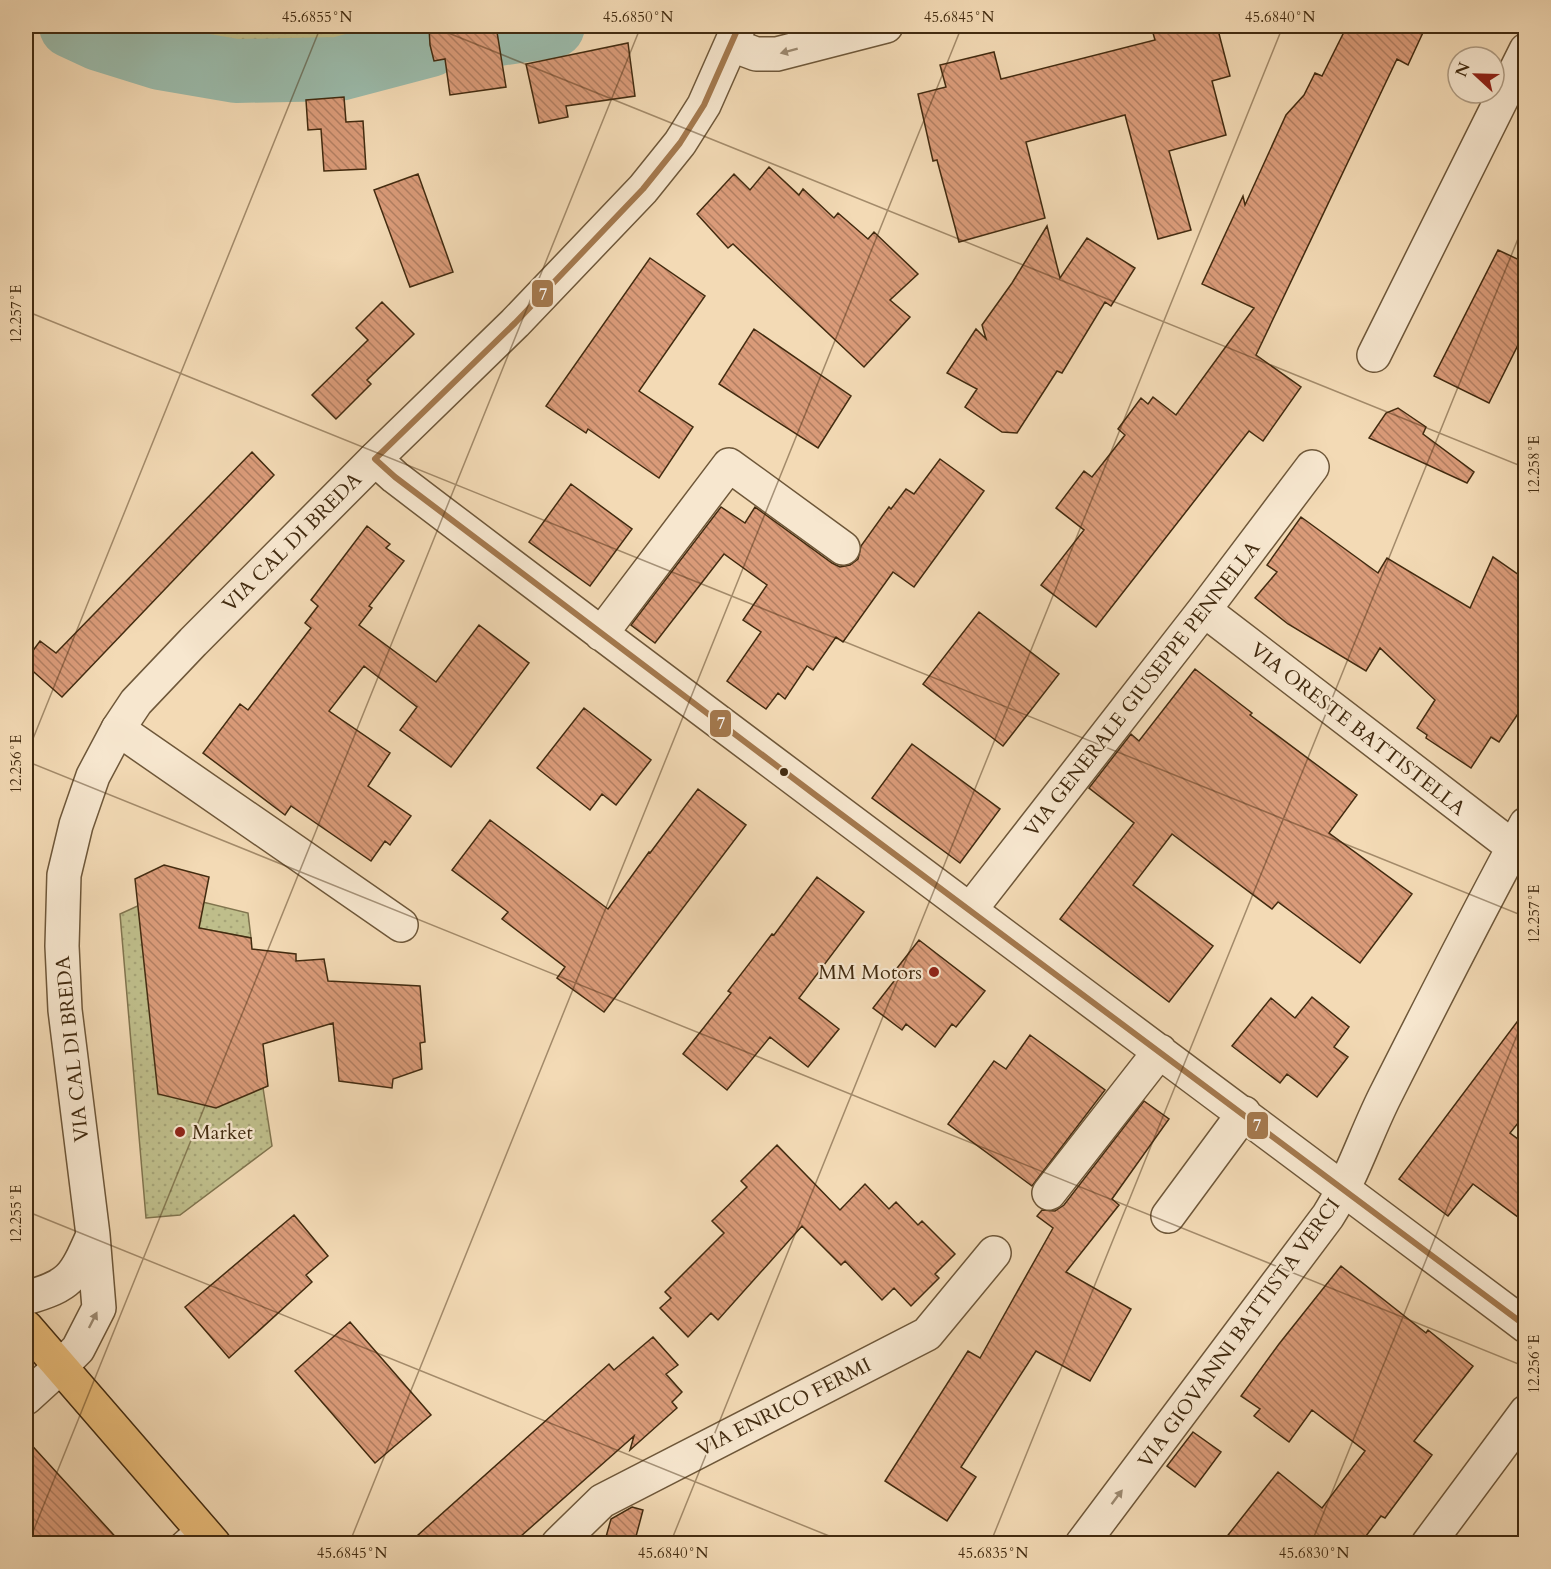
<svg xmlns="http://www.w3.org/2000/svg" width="1551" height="1569" viewBox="0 0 1551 1569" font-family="Cardo,serif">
	<defs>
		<pattern id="park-dots" width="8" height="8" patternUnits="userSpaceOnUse" patternTransform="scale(1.5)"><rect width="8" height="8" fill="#bfbe8b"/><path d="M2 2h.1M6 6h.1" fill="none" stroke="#a5a377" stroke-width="1.8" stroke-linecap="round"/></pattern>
		<pattern id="building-back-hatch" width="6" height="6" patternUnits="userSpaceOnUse" patternTransform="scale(1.5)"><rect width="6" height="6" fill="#da9b79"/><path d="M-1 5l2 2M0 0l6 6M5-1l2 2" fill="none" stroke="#b27f62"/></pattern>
	</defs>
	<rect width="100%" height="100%" fill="#f3dab5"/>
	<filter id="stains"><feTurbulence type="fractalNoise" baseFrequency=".00333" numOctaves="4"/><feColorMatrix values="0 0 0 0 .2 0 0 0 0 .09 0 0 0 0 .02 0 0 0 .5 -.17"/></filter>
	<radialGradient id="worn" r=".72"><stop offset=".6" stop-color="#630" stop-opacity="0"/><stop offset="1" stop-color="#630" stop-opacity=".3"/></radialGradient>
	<!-- park -->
	<path fill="url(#park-dots)" stroke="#80744e" stroke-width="1.5" d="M143,26H396L399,37L213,52Z
		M166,893L248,913L251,938L199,928L263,1088L272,1146L180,1215L146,1218L120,914Z"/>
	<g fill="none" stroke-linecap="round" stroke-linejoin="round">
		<!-- river -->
		<path stroke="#9bbbab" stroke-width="64" d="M71,26L99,39L160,58L236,71L339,69L430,45
			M498,34L553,26"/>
	</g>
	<!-- building -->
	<path fill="url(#building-back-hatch)" stroke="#422b10" stroke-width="1.5" d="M443,26H496L506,87L450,95L445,59L434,61L430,45L429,28Z
		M1151,26H1217L1230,76L1212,81L1226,135L1169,151L1191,230L1158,239L1125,115L1026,142L1045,218L959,242L937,160L933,161L918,94L946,87L940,65L994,52L1001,79L1155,40Z
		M1347,26H1426L1408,65L1397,59L1256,355L1301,387L1263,441L1249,431L1096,627L1041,585L1084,530L1056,508L1084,471L1092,477L1125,435L1118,429L1141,398L1148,404L1153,397L1176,415L1254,308L1202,284L1243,196L1245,205L1286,115L1304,95L1315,73L1322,76Z
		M628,43L635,96L566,106L568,117L539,123L526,64Z
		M344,97L346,122L363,121L366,169L324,171L321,129L308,130L306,100Z
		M769,167L799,195L803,189L834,218L838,213L868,239L874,232L918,274L890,300L910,317L864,367L733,244L728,248L697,214L734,174L750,190Z
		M418,174L453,272L410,287L374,190Z
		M1047,226L1060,278L1087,238L1135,268L1111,306L1105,302L1062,373L1057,371L1017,433L1002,432L965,407L977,389L947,373L976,329L986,339L982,325L1012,283Z
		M1498,250L1526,263V329L1489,403L1434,376Z
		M650,258L705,296L639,391L693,427L659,478L588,429L586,433L546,406Z
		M382,302L414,334L367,380L371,384L336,419L312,395L368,340L356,328Z
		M754,329L851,396L818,448L719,384Z
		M1398,408L1426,427L1423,434L1474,472L1467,483L1369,438L1386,413Z
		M252,452L274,475L62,697L26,665V660L40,641L56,653Z
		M940,459L984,491L914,587L893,572L843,642L836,637L813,670L807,666L785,699L778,693L766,709L727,681L761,632L743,620L767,585L724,554L655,643L631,625L721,507L745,523L755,507L832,563L840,567L850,565L858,559L861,546L889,507L891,509L906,489L914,494Z
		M571,484L632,529L590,586L529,542Z
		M1301,517L1378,573L1387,558L1470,608L1493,557L1526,580V702L1499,742L1491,737L1471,768L1426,738L1427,735L1417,728L1435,700L1380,648L1366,671L1288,624L1255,598L1277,572L1267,565Z
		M367,526L390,544L386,548L404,561L369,606L372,608L359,625L436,682L479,625L529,663L451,767L400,730L417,707L364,666L329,711L390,753L368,786L411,816L390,845L385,841L371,861L291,806L285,815L203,753L240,704L248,710L311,628L305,623L318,606L311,600Z
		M979,612L1059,674L1003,746L923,684Z
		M1195,669L1252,713L1250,715L1357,795L1329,833L1412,894L1360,963L1278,902L1272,909L1172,834L1133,885L1213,946L1169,1002L1060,919L1134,823L1089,788L1131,734L1139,741Z
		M584,708L651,760L616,805L602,794L590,810L537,768Z
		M912,744L1000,809L960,863L872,798Z
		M698,789L746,825L604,1012L557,978L565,967L502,919L508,912L452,870L490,820L608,909L649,852L650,853Z
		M164,865L209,877L199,928L251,938L252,949L296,954V961L324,959L328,981L420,986L425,1042L420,1043L422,1069L393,1079L392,1088L339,1081L333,1023L263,1044L268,1086L216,1108L158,1094L135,879Z
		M817,877L864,912L799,998L839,1029L808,1067L770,1037L727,1090L683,1054L731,993L728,991L772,934L774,935Z
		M919,940L985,991L956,1027L952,1024L935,1047L906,1024L902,1030L873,1008L898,976L894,972Z
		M1312,997L1349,1027L1334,1047L1348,1057L1317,1097L1287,1074L1280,1083L1232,1046L1271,998L1295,1018Z
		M1526,1010V1113L1510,1133L1526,1145V1223L1473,1184L1448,1216L1399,1179Z
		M1030,1035L1105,1090L1032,1186L948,1124L994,1061L1006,1069Z
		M1144,1101L1169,1119L1112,1199L1119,1205L1066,1272L1131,1309L1090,1381L1036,1351L961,1467L976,1477L947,1521L885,1481L968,1351L980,1358L1053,1228L1037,1216L1042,1210L1055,1211L1064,1205Z
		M777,1145L840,1210L865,1184L889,1209L896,1202L918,1225L922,1221L955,1254L935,1274L939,1278L911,1306L894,1288L882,1300L845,1261L841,1265L802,1226L718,1320L711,1313L688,1337L660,1308L671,1298L665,1292L724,1233L712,1221L747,1187L741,1181Z
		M294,1215L328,1256L306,1275L312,1282L229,1358L185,1307Z
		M1341,1266L1426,1333L1428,1330L1473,1366L1414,1441L1432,1455L1385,1518L1381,1516L1360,1544H1221L1278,1472L1322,1508L1365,1451L1312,1410L1289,1442L1254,1416L1260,1409L1241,1396L1279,1344Z
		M350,1322L431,1415L375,1463L295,1371Z
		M653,1337L678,1365L666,1374L682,1392L672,1402L677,1408L630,1450L634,1436L512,1544H408L609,1364L614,1370Z
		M1193,1432L1221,1452L1195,1487L1167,1466Z
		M26,1439L122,1544H26Z
		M632,1507L643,1510L634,1544H604L611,1519Z"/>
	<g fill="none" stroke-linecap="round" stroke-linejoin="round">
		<defs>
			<path id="service" d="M178,1544L199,1525"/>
			<path id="minor" d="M732,45L756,54H777L886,26
				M1374,355L1526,50
				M375,459L395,477C770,763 1149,1043 1526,1326
				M1204,610L1526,857
				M601,634L729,465L843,548
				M118,729L401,925
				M970,910L1204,610L1312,467
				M1049,1193L1160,1051
				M1168,1216L1244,1113
				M26,1398L60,1367
				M558,1544L602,1501L927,1334L994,1253
				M1082,1544L1328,1216C1352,1178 1365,1136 1385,1096C1431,1005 1477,914 1526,824
				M1428,1544L1526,1412"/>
			<path id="tertiary" d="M26,1298C71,1285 74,1278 93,1235
				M60,1367L78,1349L99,1308L93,1235L65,1010L62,946L64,875L76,825L93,776L118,729L136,702L193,642L375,459L515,323L643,189L680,143L704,105L739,26"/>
			<path id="primary" d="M26,1327L214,1544"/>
		</defs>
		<!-- service casing -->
		<use href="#service" stroke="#6e5739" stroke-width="21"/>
		<!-- minor casing -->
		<use href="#minor" stroke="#6e5739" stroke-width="36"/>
		<!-- tertiary casing -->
		<use href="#tertiary" stroke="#6e5739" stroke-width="36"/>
		<!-- primary casing -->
		<use href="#primary" stroke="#422b10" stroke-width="36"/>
		<!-- service -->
		<use href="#service" stroke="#f7e7cf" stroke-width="18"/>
		<!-- minor -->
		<use href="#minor" stroke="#f7e7cf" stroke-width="33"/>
		<!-- tertiary -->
		<use href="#tertiary" stroke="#f7e7cf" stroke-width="33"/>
		<!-- primary -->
		<use href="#primary" stroke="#eabd7a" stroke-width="33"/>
		<defs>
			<path id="bus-1" d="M739,26L704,105L680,143L643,189L515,323L375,459L395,477L818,797L1526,1326"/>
		</defs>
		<!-- bus-1 casing -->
		<use href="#bus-1" stroke="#f7e7cf" stroke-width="10"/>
		<!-- bus-1 -->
		<use href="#bus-1" stroke="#a4794e" stroke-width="6"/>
	</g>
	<!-- one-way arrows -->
	<defs><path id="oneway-solid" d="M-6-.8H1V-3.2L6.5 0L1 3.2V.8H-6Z" transform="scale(1.5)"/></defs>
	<g fill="#9c8970">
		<use href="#oneway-solid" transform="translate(789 51) rotate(165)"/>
		<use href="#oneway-solid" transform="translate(93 1320) rotate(-63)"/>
		<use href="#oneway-solid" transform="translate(1117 1497) rotate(-53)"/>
	</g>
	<!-- ticks -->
	<path fill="none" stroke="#422b10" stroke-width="1.5" stroke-opacity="0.45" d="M431,26L1526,468M26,311L1526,917M26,756L321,26M26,761L1526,1367M26,1211L849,1544M28,1544L641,26M349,1544L962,26M670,1544L1283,26M990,1544L1526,219M1311,1544L1526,1013"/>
	<!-- markers -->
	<circle fill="#422b10" stroke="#f7e7cf" stroke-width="2" cx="784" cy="772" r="5"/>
	<g fill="#8f2418" stroke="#f7e7cf" stroke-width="2">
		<circle cx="934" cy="972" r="6"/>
		<circle cx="180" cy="1132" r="6"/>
	</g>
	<g text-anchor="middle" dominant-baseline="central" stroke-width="4.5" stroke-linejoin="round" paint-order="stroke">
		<!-- street labels -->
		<g font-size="20" fill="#422b10" stroke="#f7e7cf">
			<text transform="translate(292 542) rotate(-45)">VIA CAL DI BREDA</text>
			<text transform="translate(1142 689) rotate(-52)">VIA GENERALE GIUSEPPE PENNELLA</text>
			<text transform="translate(1358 729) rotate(38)">VIA ORESTE BATTISTELLA</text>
			<text transform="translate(72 1049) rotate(-96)">VIA CAL DI BREDA</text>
			<text transform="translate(1239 1333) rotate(-54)">VIA GIOVANNI BATTISTA VERCI</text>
			<text transform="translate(784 1407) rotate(-27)">VIA ENRICO FERMI</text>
		</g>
		<!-- poi labels -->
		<g font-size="20" fill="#422b10" stroke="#f7e7cf" text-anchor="end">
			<text x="922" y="972">MM Motors</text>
			<text x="192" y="1132" text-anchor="start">Market</text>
		</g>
	</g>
	<g stroke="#f7e7cf" stroke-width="2">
		<rect x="531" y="279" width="23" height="29" rx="6" fill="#a4794e"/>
		<rect x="709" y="709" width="23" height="29" rx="6" fill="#a4794e"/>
		<rect x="1246" y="1111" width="23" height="29" rx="6" fill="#a4794e"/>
	</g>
	<g font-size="16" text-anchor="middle" font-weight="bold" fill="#fff">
		<text x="543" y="300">7</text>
		<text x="721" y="729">7</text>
		<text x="1257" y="1131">7</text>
	</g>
	<!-- margin -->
	<rect width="1551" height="1569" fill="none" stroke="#f3dab5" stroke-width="66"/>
	<!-- north arrow -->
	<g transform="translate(1476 75) rotate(292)"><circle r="28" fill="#f7e7cf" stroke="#af9c83" stroke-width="1.5"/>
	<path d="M0-4.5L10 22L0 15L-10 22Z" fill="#8f2418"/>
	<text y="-9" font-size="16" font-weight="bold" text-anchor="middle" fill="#422b10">N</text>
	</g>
	<rect x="33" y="33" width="1485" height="1503" fill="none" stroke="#422b10" stroke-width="2"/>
	<g font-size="15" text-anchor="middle" fill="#422b10">
		<text x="317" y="22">45.6855°N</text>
		<text x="638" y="22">45.6850°N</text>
		<text x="959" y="22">45.6845°N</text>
		<text x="1280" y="22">45.6840°N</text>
		<text transform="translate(16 314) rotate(-90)" y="5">12.257°E</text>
		<text transform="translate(1534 465) rotate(-90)" y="5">12.258°E</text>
		<text transform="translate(16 764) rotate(-90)" y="5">12.256°E</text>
		<text transform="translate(1534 914) rotate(-90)" y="5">12.257°E</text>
		<text transform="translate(16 1214) rotate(-90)" y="5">12.255°E</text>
		<text transform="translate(1534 1364) rotate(-90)" y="5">12.256°E</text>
		<text x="352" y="1558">45.6845°N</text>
		<text x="673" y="1558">45.6840°N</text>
		<text x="993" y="1558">45.6835°N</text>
		<text x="1314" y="1558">45.6830°N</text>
	</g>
	<rect width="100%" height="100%" filter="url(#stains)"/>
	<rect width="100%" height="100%" fill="url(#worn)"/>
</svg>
